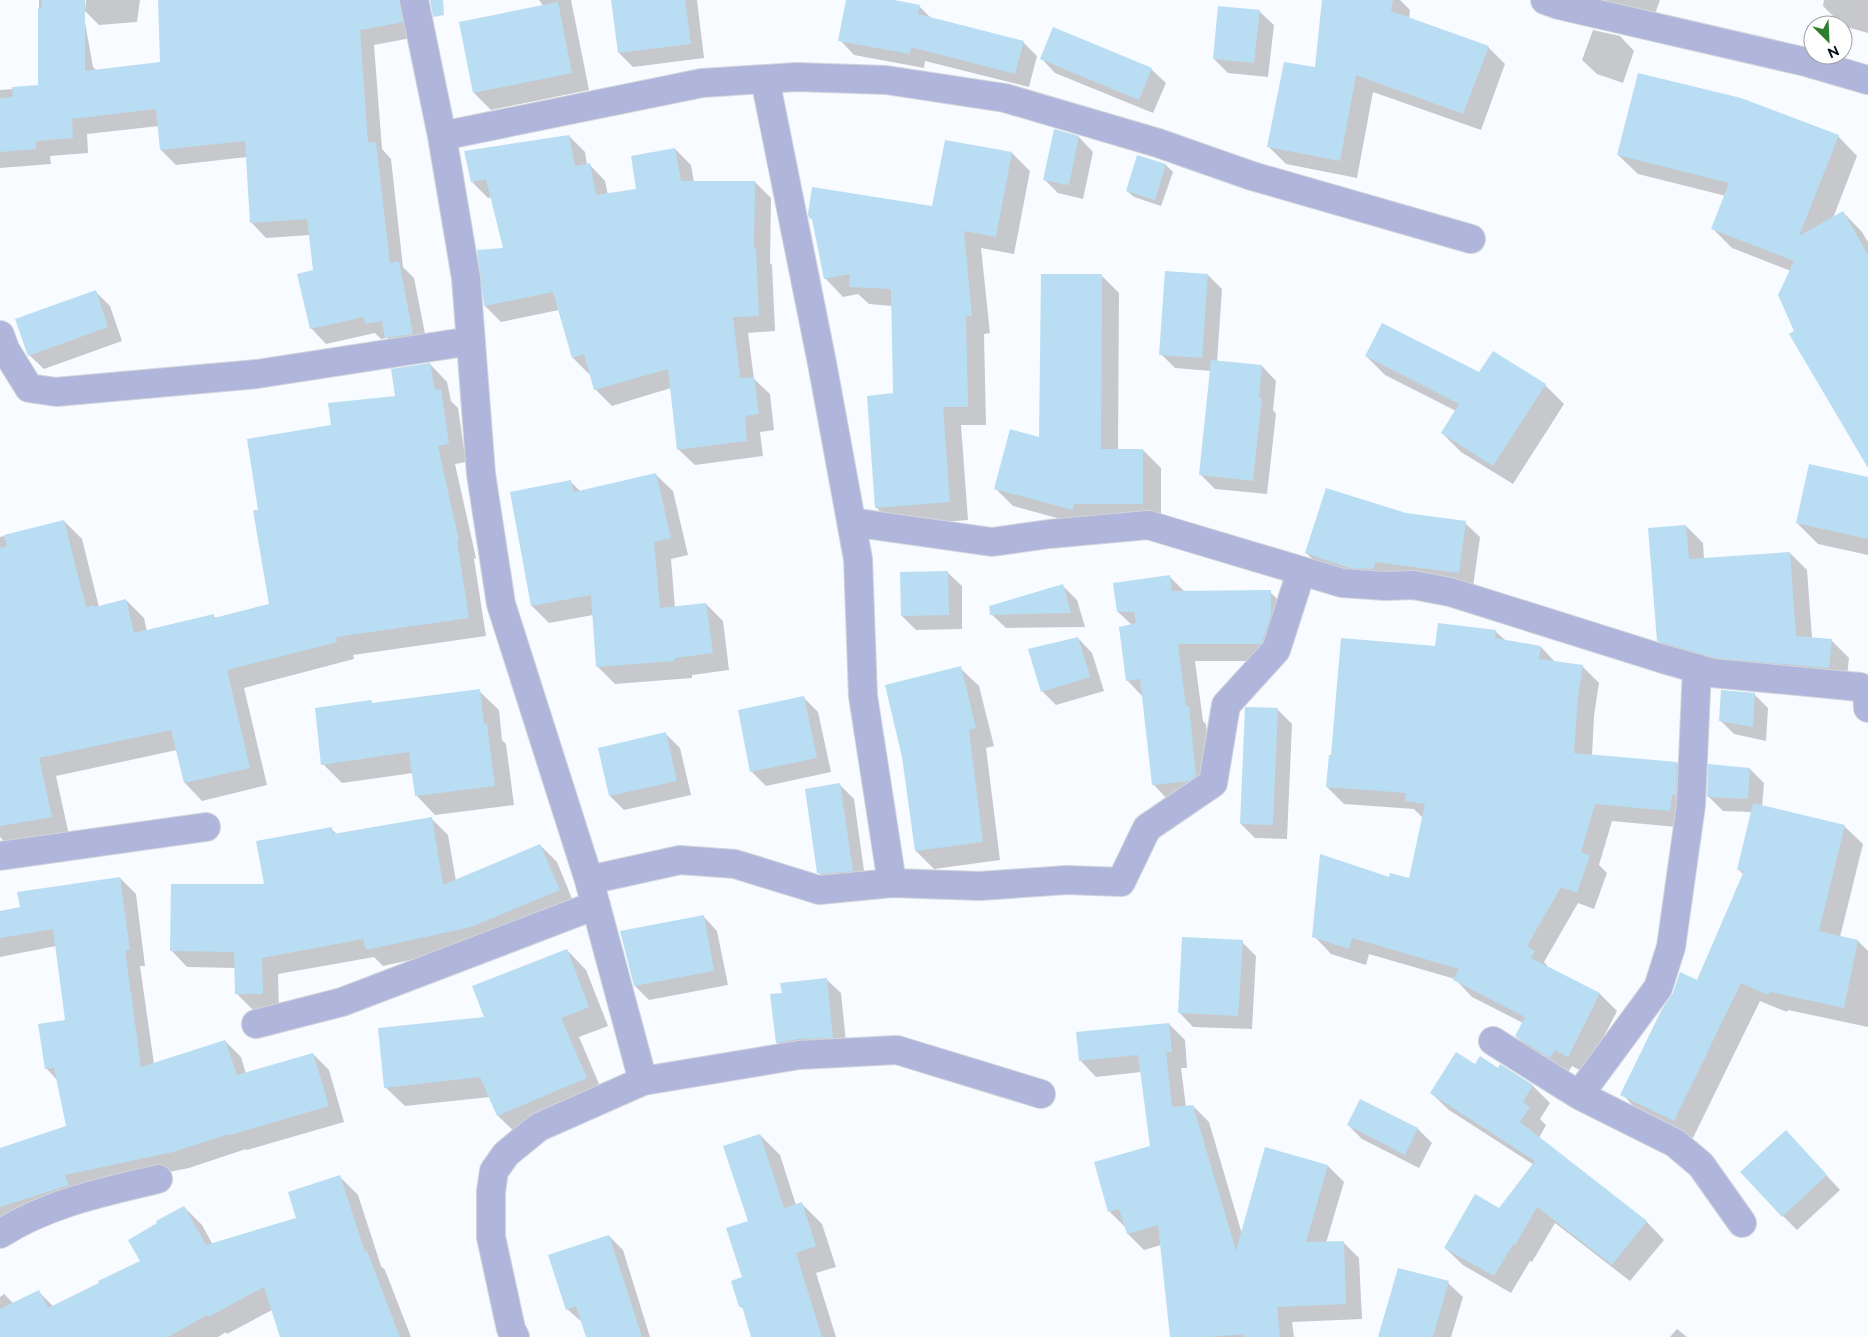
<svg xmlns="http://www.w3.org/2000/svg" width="1868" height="1337" viewBox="0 0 1868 1337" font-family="Raleway,sans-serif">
	<rect width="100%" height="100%" fill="#f8fbff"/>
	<!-- shadow -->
	<path fill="#0003" d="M39,0H81L93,67L97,71L161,63L247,0H404L411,38L374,45L382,149L391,159L403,267L414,278L428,349L402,353L387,338L381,339L375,333L326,344L311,328L314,271L310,235L266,238L251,222L247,157L176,165L161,150L159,126L87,134L88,153L50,156L51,164L0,168V90L39,87Z
		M86,0H140L137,22L99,25L85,11Z
		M539,0H571L589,90L491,110L474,93L543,6Z
		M612,0H697L704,58L633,67L619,53Z
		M848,0H887L919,6L932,19L1023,42L1037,56L1029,87L925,61L924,68L854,55L840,40Z
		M1323,0H1400L1410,10L1409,19L1488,47L1505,64L1481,130L1373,92L1357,178L1286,164L1269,147L1316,69Z
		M1605,0H1660L1651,25L1624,19Z
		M1824,0H1868V33L1843,26L1823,6Z
		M1259,11L1274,25L1268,77L1228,73L1214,59Z
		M1593,30L1620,36L1634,51L1623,83L1597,74L1582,60Z
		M1041,58L1151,69L1166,83L1153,113L1055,73Z
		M569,136L585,152L587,165L589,164L605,181L608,195L637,190L675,149L691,165L694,182H755L771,198L770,263L772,265L775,331L748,333L754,379L770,394L774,430L760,432L763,456L695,465L678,449L671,388L612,406L596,390L591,373L589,374L573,358L559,310L501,322L485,306L478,251L504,249L492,197L488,198L472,182Z
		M1838,136L1857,156L1833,218L1843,212L1862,232L1868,242V461L1796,332L1791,271L1732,248L1713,229L1726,196L1638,174L1618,155Z
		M1079,137L1093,152L1083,199L1058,193L1044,179Z
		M1012,153L1030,171L1014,254L981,248L990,333L984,334L986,425H961L968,520L894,526L876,507L894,394L892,306L869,304L858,294L843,297L825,278L814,222L810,217L933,208Z
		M1138,156L1166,165L1173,172L1161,206L1134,197L1127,191Z
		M1101,275L1119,293L1118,451L1143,450L1161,468V521L1090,527L1013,506L995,488L1041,438Z
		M1208,275L1222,289L1217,362L1262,366L1276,381L1273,410L1276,414L1267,494L1215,489L1201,475L1211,371L1175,368L1161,354Z
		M96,292L110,306L122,341L44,369L29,355Z
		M1366,356L1545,385L1564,404L1513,484L1461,452L1442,433L1456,411L1385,375Z
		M430,364L447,382L451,401L458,408L466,462L455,464L476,558L474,559L486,636L353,655L354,659L244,688L267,785L202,801L185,783L177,750L56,776L69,835L8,846L0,837V537L64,521L82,539L99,607L126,600L144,618L147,632L213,616L216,618L271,604L260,511L332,426L397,397Z
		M655,474L673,491L688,555L671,559L675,608L706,604L723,621L729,670L692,675V678L615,684L598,667L593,615L549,623L532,606L511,493L571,482L581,492Z
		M1868,478V555L1818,544L1797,523Z
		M1406,514L1465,523L1480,537L1473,587L1321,567L1306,553Z
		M1686,526L1703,543L1704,559L1790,553L1807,570L1812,638L1831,640L1849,658L1846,685L1675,658L1658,640Z
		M947,572L962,586V629L916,630L902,616Z
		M1169,576L1185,592H1270L1288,609L1278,661H1195L1203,721L1206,724L1213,793L1170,802L1153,784L1143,697L1127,680L1132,625L1118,612Z
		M1063,586L1077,600L1085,627L1006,628L991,614Z
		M1495,631L1506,641L1541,647L1556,663L1582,666L1599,683L1594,716L1592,756L1677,763L1694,780L1687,828L1612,821L1599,865L1607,873L1594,909L1578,903L1544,962L1551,970L1600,994L1617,1011L1585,1073L1572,1066L1567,1074L1533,1053L1516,1036L1523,1023L1472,997L1455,979L1369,954L1366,965L1331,954L1314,936L1390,879L1410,880L1423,818L1414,809L1344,804L1327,787L1436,647Z
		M1078,638L1092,653L1104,691L1056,705L1042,691Z
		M960,668L979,686L994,746L986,748L1000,860L934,869L916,851Z
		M479,691L499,710L502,740L506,744L514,805L435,815L416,795L413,773L342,783L323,764L371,701L373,704Z
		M1754,694L1768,708L1766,741L1734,734L1720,720Z
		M804,698L818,712L831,772L766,786L751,771Z
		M1277,709L1292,724L1287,839L1255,838L1241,824Z
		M666,734L680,748L691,795L624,810L610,796Z
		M1750,769L1764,783L1762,807L1844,826L1863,844L1840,937L1858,941L1868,951V1027L1788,1010L1787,1012L1760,1001L1693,1138L1640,1113L1622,1094L1698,982L1744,875L1738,869L1752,812L1723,811L1708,796Z
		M840,785L854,799L866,885L833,887L818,872Z
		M432,819L448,835L456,881L540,845L557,862L575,906L488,943L383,966L374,957L278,974L279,1010H253L237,994L236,968L187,967L171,950L265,885L331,829L337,834Z
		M120,878L136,894L145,966H140L154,1064L225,1041L241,1057L246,1074L313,1054L329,1070L344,1122L247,1150L246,1149L189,1168L80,1190L0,1228V1150L68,1127L58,1081L46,1068L66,1021L56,946L0,957V912L21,908Z
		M703,916L717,931L728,985L649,1000L635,986Z
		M1242,942L1256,956L1252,1029L1193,1027L1179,1012Z
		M567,950L586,970L608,1026L579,1037L605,1098L518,1135L498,1116L490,1097L405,1106L385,1087L486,1018Z
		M826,979L841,993L847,1052L791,1057L777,1042L783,994Z
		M1169,1024L1185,1040L1187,1068H1181L1186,1107L1193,1106L1209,1122L1242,1234L1328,1166L1344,1182L1326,1243L1343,1242L1359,1258L1362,1319L1292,1322L1294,1337H1172L1161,1245L1144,1250L1128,1234L1126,1228L1110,1212L1151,1147L1141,1072L1096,1077L1080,1060Z
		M1475,1066L1499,1070L1501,1066L1533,1086L1550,1103L1540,1119L1546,1125L1539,1138L1647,1222L1664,1240L1630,1281L1555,1223L1532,1262L1530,1261L1511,1293L1463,1265L1445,1248L1500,1209L1534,1165L1449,1110L1431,1093Z
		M1361,1101L1418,1129L1432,1143L1419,1168L1362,1139L1348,1125Z
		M760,1135L780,1155L796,1205L801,1203L822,1224L836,1267L816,1273L836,1337H753L744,1310L740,1306Z
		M1800,1146L1840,1190L1797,1230L1783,1216Z
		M340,1177L358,1195L381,1266L385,1270L411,1337H281L272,1310L227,1334L226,1332L218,1337H0V1297L4,1294L14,1304L39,1292L53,1306L142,1262L184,1207L202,1225L213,1245L298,1219Z
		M609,1236L623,1250L650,1337H587L583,1323L567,1309Z
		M1448,1283L1463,1297L1451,1337H1379Z
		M1677,1329L1687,1337H1670Z"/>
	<!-- building -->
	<path fill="#b9def3" d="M41,0H85V71L160,62L158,0H399L403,22L360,30L368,143L376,142L390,263L399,261L413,334L385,338L382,321L365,324L364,317L310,329L297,274L313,270L307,219L250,223L245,141L160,150L156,109L72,119L73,138L36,141V149L0,152V98L13,97L12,87L38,85V8H42Z
		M430,0H443L444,15L433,17Z
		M611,0H685L691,44L618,53Z
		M846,0H894L920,5L918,14L1024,41L1015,74L911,47L910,54L838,41Z
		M1322,0H1393L1391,11L1489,46L1463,114L1356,75L1340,161L1267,147L1284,62L1315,67Z
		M558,2L572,73L473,93L459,22Z
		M1218,6L1260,10L1254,63L1213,59Z
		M1053,27L1152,68L1139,100L1040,59Z
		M1638,73L1741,98L1839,135L1799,236L1843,211L1868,255V468L1789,334L1794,331L1778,295L1794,261L1711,229L1729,183L1617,155Z
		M1054,129L1079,136L1069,185L1043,180Z
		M569,135L575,166L590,163L596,195L636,189L631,156L675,148L681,181H755L754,248L756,247L759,316L733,317L740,378L754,377L759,414L745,416L747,441L677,450L668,369L594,390L584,354L572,358L553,292L484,306L477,250L503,248L486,179L471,182L464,151Z
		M945,140L1012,152L996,237L964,231L972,316H966L968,407H943L950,502L875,508L867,396L893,393L891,289L849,287L850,274L824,279L812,219L809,218L808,214L812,187L932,206Z
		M1137,155L1166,164L1155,200L1126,191Z
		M1165,271L1208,274L1202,358L1159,355Z
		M1041,274H1102L1101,449H1143V504H1074L1073,510L994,489L1010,429L1039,437Z
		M96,290L108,327L28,356L15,319Z
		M1382,323L1479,372L1493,351L1546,384L1493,466L1441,433L1459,404L1365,356Z
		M1211,360L1262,365L1259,398H1262L1253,481L1199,475Z
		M430,363L435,390L441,389L449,444L438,446L459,541H457L469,618L336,637L337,642L227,670L250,768L184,783L171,730L39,758L52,817L0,826V548L7,546L4,535L64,520L86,607L94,605L95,607L126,599L134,633L214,614V618L269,604L253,510H258L247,439L331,425L328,403L395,396L391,369Z
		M1809,464L1868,477V539L1796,523Z
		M656,473L671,538L654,542L660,608L706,603L713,653L675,658V661L596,667L591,595L531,606L510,492L571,480L574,492Z
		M1326,488L1406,513L1466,521L1459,573L1376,562L1373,569L1350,568L1305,553Z
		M1686,525L1689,559L1790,552L1796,636L1832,639L1829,668L1715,658L1657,641L1648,528Z
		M948,571L949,615L901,616L900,572Z
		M1170,575L1172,591L1271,590V615L1261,644H1178L1186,706H1189L1196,776L1189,781L1152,785L1140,679L1126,681L1119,627L1136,623L1134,612H1117L1113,583Z
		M1063,584L1071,613L990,615L989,606Z
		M1438,623L1496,630L1495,638L1541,646L1539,659L1583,665L1578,698L1574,753L1677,762L1676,795H1672L1670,811L1595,804L1581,852L1590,855L1577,893L1561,887L1527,946L1535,951L1531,958L1600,993L1568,1057L1555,1050L1550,1058L1515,1036L1525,1017L1453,980L1459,969L1352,938L1349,949L1312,937L1320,854L1389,877L1390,873L1409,878L1425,804L1405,801L1406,793L1326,787L1329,755H1331L1341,638L1435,646Z
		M1078,637L1090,677L1041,692L1028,649Z
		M961,666L976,728L969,730L983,842L915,851L902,757L885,685Z
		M480,689L484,724L487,723L495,786L415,796L409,752L321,765L315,708L371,700L372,703Z
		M1721,690L1755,693L1753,727L1719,721Z
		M804,696L817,758L750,772L738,710Z
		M1245,707L1278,708L1273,825L1240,824Z
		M666,732L677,781L609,796L598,748Z
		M1708,764L1750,768L1748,799L1707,797Z
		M840,783L853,871L821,874L817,873L805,789Z
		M1753,803L1845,825L1819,931L1858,940L1844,1008L1770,992L1768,995L1741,983L1674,1121L1620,1095L1662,1009L1673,993L1680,972L1697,980L1744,871L1737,870Z
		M432,817L443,885L540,844L560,890L471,927L366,950L363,939L262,958L263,994H235L234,952L170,951L171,884H264L256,841L332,827L333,834Z
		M120,877L130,950H125L141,1067L225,1040L237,1075L313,1053L329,1106L230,1135L229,1134L173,1152L65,1175L69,1185L0,1207V1148L66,1126L54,1068L45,1069L38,1024L65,1020L53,929L0,938V911L20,907L17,892Z
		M704,915L714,971L634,986L620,931Z
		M1182,937L1243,940L1238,1016L1178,1013Z
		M567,949L589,1007L561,1018L587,1078L497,1116L480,1077L384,1088L378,1028L484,1017L472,986Z
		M827,978L833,1038L798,1039L776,1043L770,994L782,993L780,983Z
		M1169,1023L1172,1052H1166L1172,1107L1193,1105L1236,1251L1265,1147L1328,1165L1306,1242L1344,1241L1346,1304L1277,1307L1280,1337H1243V1334L1211,1337H1170L1158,1225L1127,1234L1119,1209L1108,1212L1094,1162L1150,1146L1138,1055L1079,1061L1076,1032Z
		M1456,1052L1475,1064L1480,1056L1498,1068L1500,1064L1533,1085L1523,1102L1530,1107L1520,1122L1647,1221L1612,1265L1537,1207L1515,1245L1513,1244L1494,1276L1444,1248L1475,1194L1499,1208L1535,1161L1430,1093Z
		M1360,1099L1418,1128L1405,1155L1347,1125Z
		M1786,1130L1827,1175L1782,1217L1740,1172Z
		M760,1134L784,1208L802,1202L816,1246L796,1253L822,1337H751L742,1306L739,1307L731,1281L742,1277L726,1228L748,1221L723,1146Z
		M340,1175L365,1252L367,1251L400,1337H280L264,1287L208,1317L207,1315L168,1337H0V1309L39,1290L48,1308L99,1283L98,1281L140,1261L128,1240L157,1223L156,1221L184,1206L206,1245L296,1218L288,1192Z
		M609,1235L632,1306L642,1337H586L576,1306L566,1310L548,1255Z
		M1398,1268L1449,1281L1433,1337H1378Z"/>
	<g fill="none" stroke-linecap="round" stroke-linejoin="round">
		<defs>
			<path id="minor" d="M414,0L442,136L466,278L481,474L501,604L589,880L643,1081
				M1545,0L1559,5L1806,62L1868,80
				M765,79L822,363L858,559L863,696L892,883
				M442,136L702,83L796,77L886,80L1005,98L1158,143L1252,176L1471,239
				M0,335L5,349L29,388L56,392L257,374L471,341
				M851,522L992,542L1049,534L1148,525L1342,583L1386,586L1413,585L1450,592L1660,658L1712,673L1860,687L1867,694L1868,708
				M0,856L206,827
				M589,880L680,860L735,864L819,890L892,883L980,886L1067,880L1121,882L1147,828L1213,783L1226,705L1276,650L1301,572
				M256,1024L342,1002L596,905
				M1493,1041L1579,1095L1675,1143L1701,1165L1742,1223
				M1579,1095L1658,988L1671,947L1691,805L1697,668
				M0,1234C48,1203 104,1192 158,1179
				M515,1337L511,1329L491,1237V1191L494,1171L506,1154L539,1127L643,1081L799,1055L897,1050L1041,1094"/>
		</defs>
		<!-- minor casing -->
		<use href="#minor" stroke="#d2d5da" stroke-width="30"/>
		<!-- minor -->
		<use href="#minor" stroke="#afb5db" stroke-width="28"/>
	</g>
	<!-- north arrow -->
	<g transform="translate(1828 40) rotate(156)"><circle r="24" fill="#ffffff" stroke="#9d9fa1"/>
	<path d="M0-4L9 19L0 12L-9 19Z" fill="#2c7f2c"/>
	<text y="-8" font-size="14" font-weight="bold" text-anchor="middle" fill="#090e15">N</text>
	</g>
</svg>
